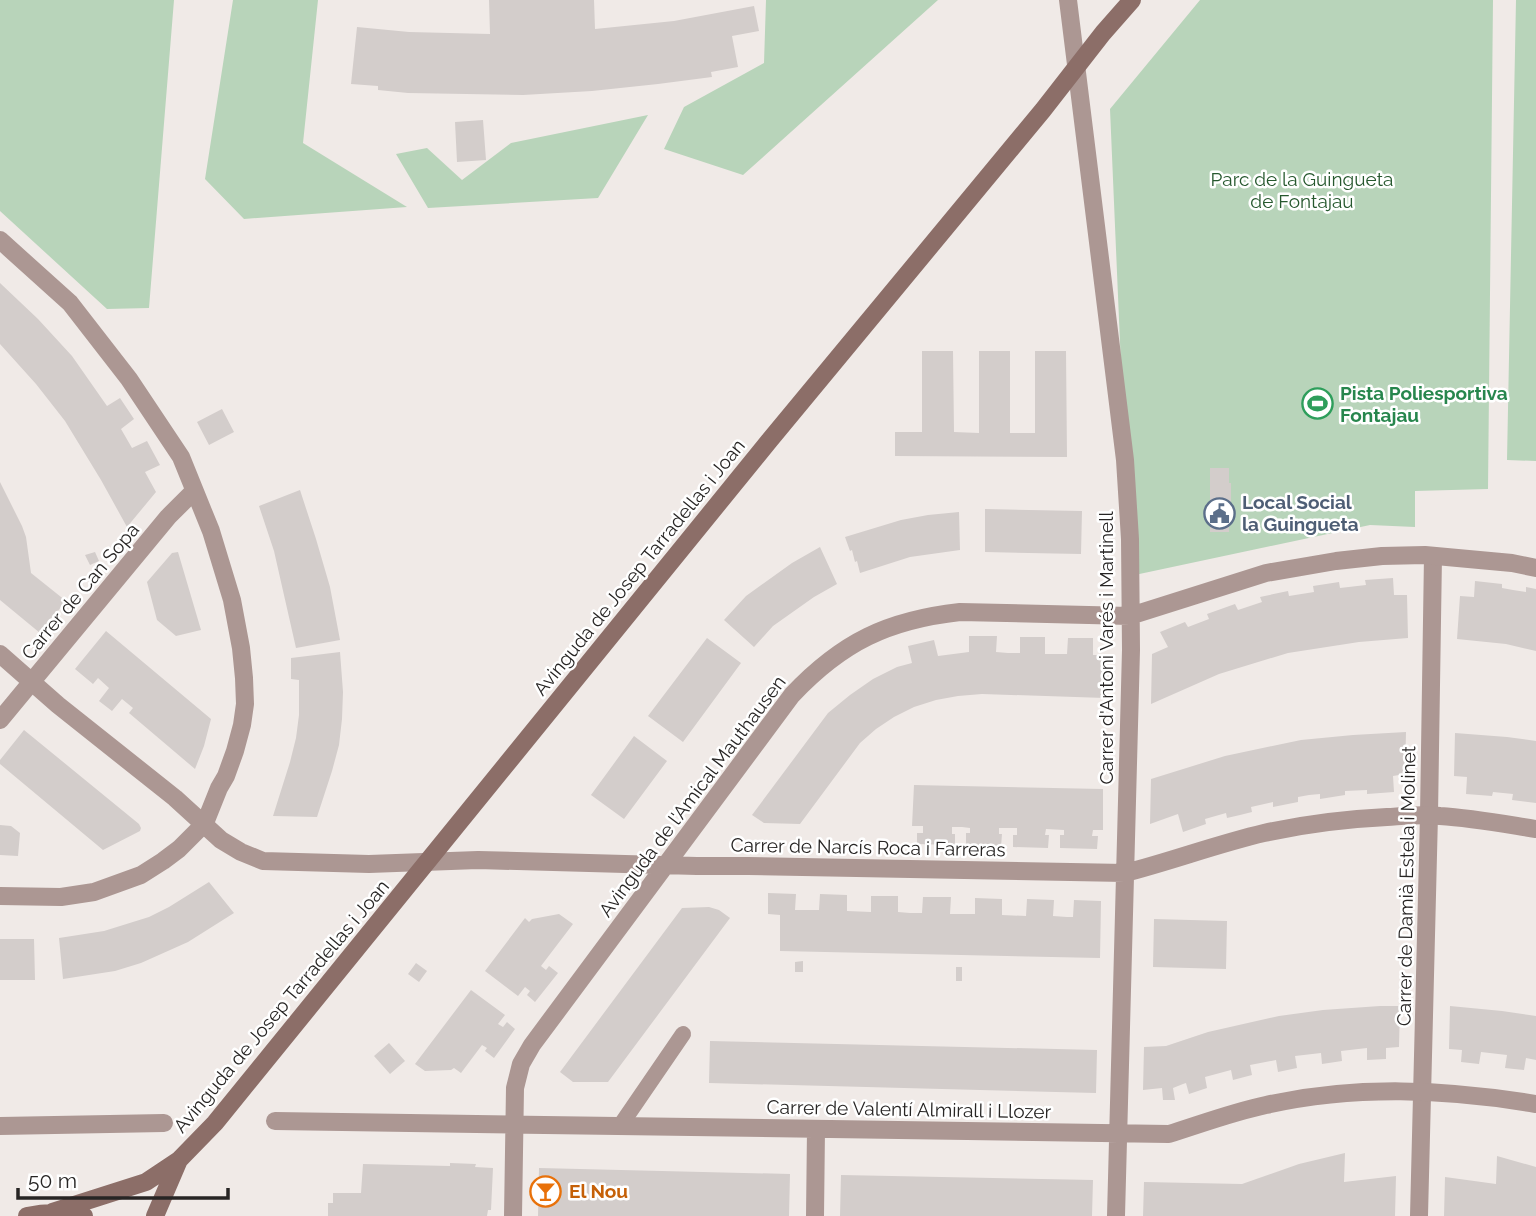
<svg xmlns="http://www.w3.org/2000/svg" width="1536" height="1216" viewBox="0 0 1536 1216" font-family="Raleway,sans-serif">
	<rect width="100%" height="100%" fill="#f0eae7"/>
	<!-- green -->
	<path fill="#b8d4ba" d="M0,0H174L149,308L107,309L0,211Z
		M233,0H318L303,143L407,207L244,219L205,179Z
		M766,0H938L743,175L664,149L684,107L764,63Z
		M1200,0H1493L1488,489L1415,491V527L1370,525L1130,576L1110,109Z
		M1516,0H1536V461L1507,460Z
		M648,115L598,198L428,208L396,154L427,148L462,180L511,143Z"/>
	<!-- building -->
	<path fill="#d3cdcb" d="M489,0H594L595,29L674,21L754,6L759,31L732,36L738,67L711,72L712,77L658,84L592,91L523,95L408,93L378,90V86L351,84L357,27L409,32L490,34Z
		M483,120L486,160L457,162L455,122Z
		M0,283L38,319L72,356L107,406L120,398L134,419L121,429L132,448L147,441L160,465L145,472L156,492L127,527L101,480L65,421L36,384L0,344Z
		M922,351H953L954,432L979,433V351H1010V433H1035V351H1066L1067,457L895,456V432H922Z
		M222,409L234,432L209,445L197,422Z
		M1210,468H1229V483H1231V516H1229V532H1210Z
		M0,482L22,526L26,537L31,573L66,601L40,633L0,600Z
		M300,490L316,539L330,587L340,640L296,648L274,551L259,506Z
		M985,509L1082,511L1081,554L985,552Z
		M959,512L960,550L910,557L860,573L857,561L855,562L852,550L850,551L845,537L901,520L928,515Z
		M820,547L837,584L814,597L773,626L754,647L724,620L746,596L792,563Z
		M95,552L99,561L90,565L85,555Z
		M178,552L201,630L176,636L157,620L147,582L172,553Z
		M1393,578L1394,595H1407L1408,638L1359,642L1288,653L1219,674L1151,704L1152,654L1168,647L1160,632L1185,622L1188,627L1209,619L1207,614L1235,604L1238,610L1262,602L1260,597L1288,591L1289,596L1314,592L1313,586L1339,582L1340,588L1366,585L1365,580Z
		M1475,581L1502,584V588L1513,590L1526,592V587L1536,589V651L1506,644L1457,639L1460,596L1474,597Z
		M106,631L211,719L204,746L195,769L129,713L133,708L122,699L112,711L99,701L109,688L98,678L93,684L75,669Z
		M969,636H997L996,652L1008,653H1020V637H1045V654H1067L1068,638H1093V655H1106L1105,698L982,694L958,696L936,700L914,707L894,717L876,729L860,743L800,824L764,823L752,815L828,713L850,695L873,679L897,667L912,663L908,646L934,640L938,656L969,652Z
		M707,638L741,663L683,742L648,716Z
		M340,652L343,692L342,719L339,745L332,771L317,817L273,816L290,762L296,738L299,715V680L291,679V658Z
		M24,730L139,824L141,828L140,831L103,850L0,764V760Z
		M1406,732L1405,774L1393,776L1394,792L1367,794V790L1345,791V795L1320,799V794L1309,795L1298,797V802L1273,807V802L1251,807L1252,812L1240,815L1227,818L1226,813L1205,819L1206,824L1183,832L1178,814L1150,824L1151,779L1225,756L1301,740L1353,735Z
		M1455,733L1507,737L1536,741V803L1512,800L1513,794L1493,792L1492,796L1466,794L1467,777L1454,776Z
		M634,736L667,761L624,819L591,795Z
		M914,785L1103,789V830H1093L1092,836H1098L1097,849L1060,848V835H1064V830L1046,829L1045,835H1049L1048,848L1013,847V835H1017V828H999V834H1002L1001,847L966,846V833H970V828L962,827H952V834H955V845L917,844V833H923V826H912Z
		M0,825L11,826L20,833L18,856L0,855Z
		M209,882L234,913L188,942L141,963L115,971L63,979L59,938L104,931L149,917L169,907Z
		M768,893L796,894L795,910H819L820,894L847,895V911L871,912V896H898V912L910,913H922L923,897H951L950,914H975V898L1002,899V915L1026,916L1027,899L1054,900L1053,916L1067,917H1073L1074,900L1101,901L1100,958L780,951V915L768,914Z
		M709,907L719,910L730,918L608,1082H573L560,1072L682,908Z
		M559,914L573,924L541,966L546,970L549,966L558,973L535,1002L527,995L530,991L525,987L518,996L485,971L525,918L529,922L532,919Z
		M1154,919L1227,921L1226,969L1153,967Z
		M0,939H34L35,980H0Z
		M803,961V972H795V962Z
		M416,963L427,971L419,982L408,974Z
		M956,967H962V981H956Z
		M471,990L505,1015L498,1024L503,1027L507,1022L515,1029L494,1058L485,1051L487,1048L482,1045L461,1073L454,1068L451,1070L425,1071L415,1064Z
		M1380,1006H1400L1399,1047L1386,1048V1059L1367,1060V1048L1341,1051L1342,1061L1322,1064L1321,1053L1295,1056L1297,1068L1278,1072L1276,1060L1250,1065L1252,1075L1233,1080L1231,1070L1205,1077L1207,1088L1189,1094L1186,1083L1183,1084L1173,1088L1175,1100H1163L1162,1088L1143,1090L1144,1047L1166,1046L1208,1032L1279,1016L1323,1010Z
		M1450,1006L1502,1011L1536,1016V1060L1526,1058L1524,1070L1514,1069L1505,1068L1507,1055L1481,1052L1479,1064L1461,1062L1462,1050L1449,1049Z
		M710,1041L1097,1050L1096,1093L709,1083Z
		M389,1043L405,1061L390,1074L374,1056Z
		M1345,1153L1344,1182L1396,1176L1395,1216H1143L1144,1182L1242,1184L1299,1164Z
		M1497,1156L1536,1167V1216H1444L1445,1177L1496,1184Z
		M450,1163L476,1164L475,1167L493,1168L491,1210H488L487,1216H328V1203H333V1193H361L363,1164L450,1166Z
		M539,1168L790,1174L789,1216H538Z
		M841,1175L1093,1180L1092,1216H840Z"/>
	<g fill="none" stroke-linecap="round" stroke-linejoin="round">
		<!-- service -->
		<path stroke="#ac9793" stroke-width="16" d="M620,1126L683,1034"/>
		<!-- pedestrian -->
		<path stroke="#ac9793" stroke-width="18" d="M1419,1216L1429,815L1433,556"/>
		<!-- minor -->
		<path stroke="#ac9793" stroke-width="18" d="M1068,0L1125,460L1130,539L1131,650L1116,1216
			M0,240L70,303L129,379L181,457L211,531L232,600L241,648L244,678L245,704L242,725L235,751L226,776L219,788L205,823L179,849L163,861L141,875L94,892L61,897L0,896
			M0,654L58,705L175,798L221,840L241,852L263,861L369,864L478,860L697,866H748L1125,873C1172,861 1217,844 1264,833C1305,824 1345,819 1387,817C1404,816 1422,814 1440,816C1472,818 1504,824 1536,829
			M0,720L168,517L194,491
			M275,1121L1169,1134C1201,1124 1233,1112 1266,1105C1356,1085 1446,1089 1536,1104
			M0,1126L164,1123
			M513,1216L515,1088L521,1064L532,1045L792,695C842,642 888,620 960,612L1130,616L1266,573L1336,561L1382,556L1425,555L1512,563L1536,568
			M815,1216L816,1129"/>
		<!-- secondary -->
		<path stroke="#8c6e68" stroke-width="18" d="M52,1212L146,1182L179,1160L215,1123L769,441L1043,110L1103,33L1132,0
			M27,1216C46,1212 64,1212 84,1216
			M155,1216L179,1160"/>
	</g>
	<!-- icons -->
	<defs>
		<symbol id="stadium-ring" viewBox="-11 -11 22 22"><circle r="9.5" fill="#fff" stroke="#2e9e5b" stroke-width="1.5"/><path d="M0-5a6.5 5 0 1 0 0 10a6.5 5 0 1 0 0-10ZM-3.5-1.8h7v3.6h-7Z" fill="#2e9e5b"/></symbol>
		<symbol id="civic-ring" viewBox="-11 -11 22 22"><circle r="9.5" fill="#fff" stroke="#5c6f8a" stroke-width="1.5"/><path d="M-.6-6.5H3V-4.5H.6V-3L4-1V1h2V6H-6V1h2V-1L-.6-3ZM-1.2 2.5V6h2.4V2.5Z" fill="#5c6f8a"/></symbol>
		<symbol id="bar-ring" viewBox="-11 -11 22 22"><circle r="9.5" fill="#fff" stroke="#e8710a" stroke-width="1.5"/><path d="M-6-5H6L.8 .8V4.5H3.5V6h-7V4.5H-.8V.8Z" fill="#e8710a"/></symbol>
	</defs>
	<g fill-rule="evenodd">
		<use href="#stadium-ring" x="1300" y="386" width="35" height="35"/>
		<use href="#civic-ring" x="1202" y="496" width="35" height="35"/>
		<use href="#bar-ring" x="528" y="1174" width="35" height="35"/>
	</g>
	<g text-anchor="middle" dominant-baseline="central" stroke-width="5" stroke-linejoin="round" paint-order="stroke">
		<!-- park labels -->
		<g font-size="19" fill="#26582e" stroke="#fff">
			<text x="1302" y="179">Parc de la Guingueta<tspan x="1302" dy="22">de Fontajau</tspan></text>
		</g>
		<!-- leisure labels -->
		<g font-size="19" font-weight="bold" fill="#27864d" stroke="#fff" text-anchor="start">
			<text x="1340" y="393">Pista Poliesportiva<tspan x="1340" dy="22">Fontajau</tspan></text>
		</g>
		<!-- service labels -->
		<g font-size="19" font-weight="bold" fill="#4e5e75" stroke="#fff" text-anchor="start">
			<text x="1242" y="502">Local Social<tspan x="1242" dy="22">la Guingueta</tspan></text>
		</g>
		<!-- street labels -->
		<g font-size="19" fill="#272524" stroke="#fff">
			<text transform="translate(639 567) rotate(-51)">Avinguda de Josep Tarradellas i Joan</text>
			<text transform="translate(80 591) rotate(-50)">Carrer de Can Sopa</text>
			<text transform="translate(1106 648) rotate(-90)">Carrer d'Antoni Varés i Martinell</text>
			<text transform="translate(692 796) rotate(-53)">Avinguda de l'Amical Mauthausen</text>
			<text transform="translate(868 847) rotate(1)">Carrer de Narcís Roca i Farreras</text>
			<text transform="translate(1406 886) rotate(-89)">Carrer de Damià Estela i Molinet</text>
			<text transform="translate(281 1006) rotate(-50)">Avinguda de Josep Tarradellas i Joan</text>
			<text transform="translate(909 1109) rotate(1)">Carrer de Valentí Almirall i Llozer</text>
		</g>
		<!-- food labels -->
		<g font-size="19" font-weight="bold" fill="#c56008" stroke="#fff" text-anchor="start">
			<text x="569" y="1191">El Nou</text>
		</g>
	</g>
	<!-- scale -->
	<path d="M18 1188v10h210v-10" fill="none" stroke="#272524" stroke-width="3.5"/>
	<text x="28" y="1188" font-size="21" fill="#272524" stroke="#ffffff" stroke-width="5" paint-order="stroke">50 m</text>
</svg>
